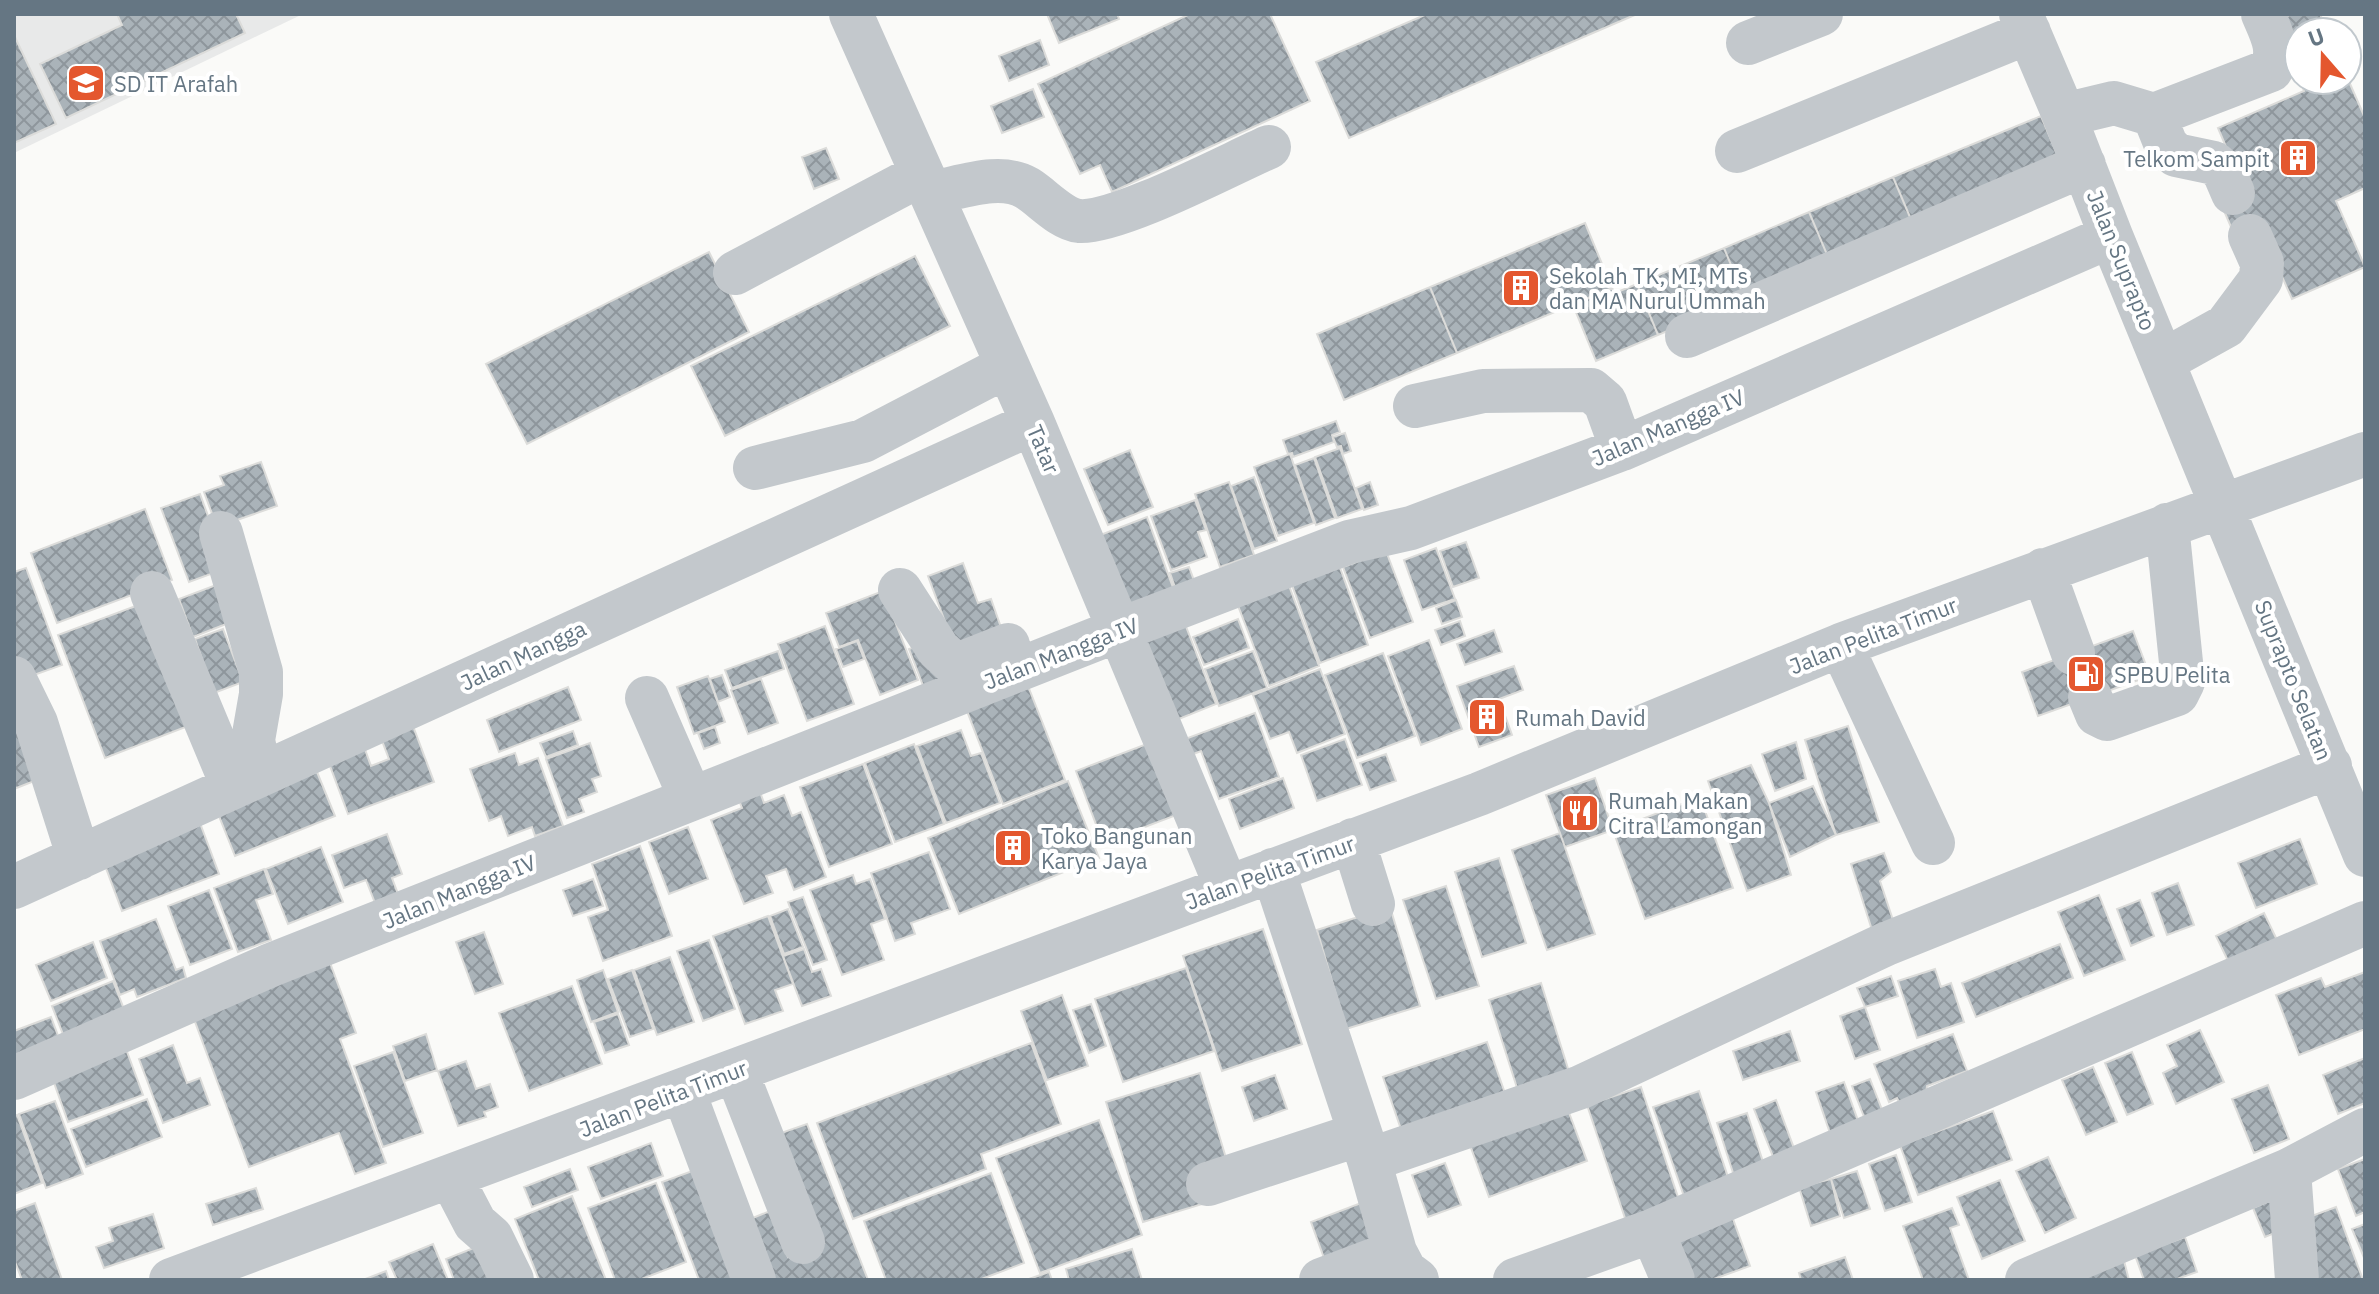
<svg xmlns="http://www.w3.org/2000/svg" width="2379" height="1294" viewBox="0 0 2379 1294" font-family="'IBM Plex Sans',sans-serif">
	<defs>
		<pattern id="building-cross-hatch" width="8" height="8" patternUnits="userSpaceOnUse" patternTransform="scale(2)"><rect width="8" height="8" fill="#aab3b9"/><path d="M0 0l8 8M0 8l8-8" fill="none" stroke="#8e969c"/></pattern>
	</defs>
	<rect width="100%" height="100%" fill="#fafaf8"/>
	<!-- built -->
	<path fill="#e8e9e9" d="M14,14H303L14,153Z"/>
	<!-- building -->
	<path fill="url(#building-cross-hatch)" stroke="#dcdcda" stroke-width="2" d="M117,14H236L245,33L66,118L40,64L122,25Z
		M1047,14H1117L1119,19L1059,43Z
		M1190,14H1270L1310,101L1112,192L1100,165L1080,174L1038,84Z
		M1427,14H1637L1349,138L1316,62Z
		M2292,14H2320L2328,32H2299V79L2274,22Z
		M14,35L56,124L14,143Z
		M1040,40L1049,65L1009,81L999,56Z
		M2347,77L2365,118V188L2336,201L2365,267L2292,299L2262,231L2237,241L2219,199L2244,189L2218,128L2304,91L2300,80H2347Z
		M1033,89L1044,117L1002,133L991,106Z
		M2041,116L2063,168L1915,229L1893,177Z
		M826,148L839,179L814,189L802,157Z
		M1893,177L1915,229L1831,264L1809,212Z
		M1809,212L1831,264L1745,299L1724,248Z
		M1585,223L1612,288L1457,353L1430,287Z
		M1724,248L1745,299L1658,335L1637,284Z
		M709,252L749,332L527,444L486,364Z
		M915,256L950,326L725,436L691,366Z
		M1637,284L1658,335L1596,361L1573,305L1612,288L1615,293Z
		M1430,287L1457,353L1344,400L1317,334Z
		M1336,421L1340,432L1332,435L1334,442L1293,457L1292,453L1288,454L1283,440Z
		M1345,433L1351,451L1343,454L1341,446L1337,447L1333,437Z
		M1340,448L1362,509L1337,518L1315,457Z
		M1130,450L1153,507L1108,525L1084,469Z
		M1290,454L1314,523L1278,536L1254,467Z
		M1314,458L1335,518L1316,525L1295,465Z
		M261,462L277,506L217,527L204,492L224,485L220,476Z
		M1254,477L1277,541L1254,549L1231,486Z
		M1229,482L1254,555L1220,567L1195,494Z
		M1370,482L1378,505L1364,510L1356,488Z
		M200,494L227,568L189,582L161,508Z
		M1195,500L1206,530L1198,532L1207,557L1171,570L1151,516Z
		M145,509L172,580L57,623L31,553Z
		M1147,517L1175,593L1122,612L1095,537Z
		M1466,542L1479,578L1453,587L1440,551Z
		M1436,548L1455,599L1422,610L1404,560Z
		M1386,551L1413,622L1370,638L1343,567Z
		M963,563L978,603L991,599L1003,633L960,662L928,576Z
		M1339,565L1368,645L1320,663L1291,582Z
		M1189,567L1196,586L1177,593L1170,573Z
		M26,568L62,665L20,680L14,665V572Z
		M224,582L239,619L193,637L179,599Z
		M1288,583L1319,666L1269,686L1237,603Z
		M883,591L918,680L880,695L858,640L839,647L826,613Z
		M1456,600L1462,617L1442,624L1436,608Z
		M149,601L196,723L105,758L58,635Z
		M1238,619L1249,648L1204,665L1193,637Z
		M1460,621L1465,636L1441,645L1435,630Z
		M1185,624L1216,704L1169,723L1138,641Z
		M825,626L854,704L807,721L778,644Z
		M223,629L243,682L214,693L195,639Z
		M1494,630L1502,652L1465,665L1457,644Z
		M2133,631L2150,676L2038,716L2022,672Z
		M1429,640L1462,729L1421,745L1388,656Z
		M857,641L864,659L843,667L836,649Z
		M932,641L947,679L924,688L909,649Z
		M778,651L784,669L732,688L725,670Z
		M1253,651L1267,688L1219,706L1205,669Z
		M1383,653L1415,736L1357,758L1325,675Z
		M1514,666L1523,690L1499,699L1512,735L1479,747L1457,686Z
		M1320,669L1345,734L1297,753L1289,732L1270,739L1253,695Z
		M722,675L730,697L718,702L710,679Z
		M708,676L725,722L694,734L677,687Z
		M761,679L778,723L748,734L731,690Z
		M1028,686L1065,780L1003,804L967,711Z
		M568,687L581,720L499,752L487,720Z
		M14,696L52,774L14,789Z
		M1255,713L1279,777L1219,799L1201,751L1191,755L1185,739Z
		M413,726L434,782L348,814L327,758L363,744L371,766L389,759L381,738Z
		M1848,726L1879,822L1836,835L1805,740Z
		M715,727L720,743L704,749L698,733Z
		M961,730L971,756L981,753L1000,803L946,823L917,746Z
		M573,731L578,745L546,757L540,743Z
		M1345,739L1362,785L1317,801L1301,755Z
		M1152,742L1179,814L1103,843L1076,771Z
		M1796,742L1806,779L1775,791L1762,754Z
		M590,743L601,776L592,779L597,792L579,799L584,812L567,818L546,759Z
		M914,744L944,824L895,842L865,763Z
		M515,753L519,765L538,758L563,826L535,836L532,827L508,836L501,816L489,821L470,769Z
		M1386,754L1396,781L1370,790L1360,763Z
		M863,764L892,844L829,867L800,787Z
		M1751,765L1769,803L1791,875L1747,891L1708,781Z
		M317,772L335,816L235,856L217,811Z
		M1283,778L1294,808L1240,829L1229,799Z
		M1595,778L1613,830L1565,847L1546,795Z
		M1068,781L1099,858L959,914L928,838Z
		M1813,786L1836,835L1790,857L1769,803Z
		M760,792L764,803L784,795L792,816L801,812L826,877L794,890L786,869L766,876L773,893L744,904L711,820L742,808L739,800Z
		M1700,797L1733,888L1645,919L1613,830Z
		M200,823L219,874L122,911L103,860Z
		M688,827L708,879L669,894L649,842Z
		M1560,833L1595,934L1547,950L1512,850Z
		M387,834L402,874L392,878L398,894L375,903L366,880L344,888L332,855Z
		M2300,839L2317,884L2256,908L2238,863Z
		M640,846L672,936L603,961L588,917L608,910L592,864Z
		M321,847L343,902L288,924L266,869Z
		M929,852L950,909L911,923L915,934L895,941L871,873Z
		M1884,853L1891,872L1880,881L1894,923L1872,930L1851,864Z
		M1499,858L1526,943L1482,957L1455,872Z
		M264,869L273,894L256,900L271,940L238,952L214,888Z
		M853,875L856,884L870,879L885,919L871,924L884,960L842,975L810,890Z
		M593,879L603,906L573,916L563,890Z
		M2178,883L2194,925L2167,935L2152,893Z
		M1446,886L1479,986L1436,999L1403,900Z
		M209,890L232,949L190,965L168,906Z
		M2099,895L2125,960L2084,976L2058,912Z
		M803,897L827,960L813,965L788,902Z
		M2140,900L2154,936L2131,946L2117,909Z
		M1390,907L1420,1006L1346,1029L1317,930Z
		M788,909L803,947L784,954L770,916Z
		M2264,913L2278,942L2230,965L2216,936Z
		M768,916L793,984L775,990L783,1011L745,1024L713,936Z
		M156,919L176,970L183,967L186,978L137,997L134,989L120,995L100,941Z
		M1263,929L1302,1044L1222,1071L1183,956Z
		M484,932L503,984L475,994L456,942Z
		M709,940L735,1009L703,1021L677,951Z
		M93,942L107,978L51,1001L36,965Z
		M2060,944L2073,978L1976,1017L1962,983Z
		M804,949L812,972L821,969L831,996L802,1006L783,956Z
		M670,957L694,1022L657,1035L634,970Z
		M329,960L356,1033L340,1039L386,1163L355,1174L339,1133L249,1167L191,1011Z
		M1186,968L1214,1051L1123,1082L1095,999Z
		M1935,969L1941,987L1951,983L1964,1022L1917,1038L1898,981Z
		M603,970L618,1012L591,1022L577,980Z
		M632,970L653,1029L630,1037L608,979Z
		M2365,972V1029L2299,1055L2276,995L2321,978L2325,987Z
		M1891,976L1898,996L1865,1007L1857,988Z
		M113,981L127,1017L66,1042L52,1006Z
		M1541,983L1571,1078L1519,1094L1489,1000Z
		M572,986L602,1064L529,1091L499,1013Z
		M1062,995L1088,1066L1047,1080L1021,1011Z
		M1091,1004L1106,1046L1089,1053L1073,1010Z
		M1865,1007L1880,1050L1855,1059L1840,1016Z
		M618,1014L629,1045L605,1053L594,1022Z
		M51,1017L63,1049L14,1068V1031Z
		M2200,1030L2224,1082L2176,1104L2163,1073L2177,1066L2167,1045Z
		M1790,1031L1800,1061L1743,1080L1733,1051Z
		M426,1034L437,1070L405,1081L393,1046Z
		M1953,1034L1967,1071L1927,1086L1926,1094L1900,1104L1897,1098L1889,1102L1874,1064Z
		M1487,1042L1508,1102L1404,1138L1383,1077Z
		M1031,1043L1061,1124L981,1154L986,1169L853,1219L817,1123Z
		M173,1045L187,1083L200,1078L210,1105L163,1123L139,1059Z
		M126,1049L143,1095L68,1122L52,1077Z
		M393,1052L423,1133L383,1147L354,1066Z
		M2132,1052L2153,1104L2127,1115L2105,1063Z
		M2365,1058V1103L2338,1114L2323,1075Z
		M466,1061L476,1089L490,1084L498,1107L484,1112L486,1117L458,1126L438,1071Z
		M2093,1067L2117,1122L2086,1135L2062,1080Z
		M1200,1073L1230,1171L1209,1202L1143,1222L1106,1102Z
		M1275,1075L1287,1109L1254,1121L1242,1087Z
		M1870,1079L1886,1120L1868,1127L1852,1086Z
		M1844,1082L1861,1129L1832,1139L1816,1092Z
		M2268,1085L2289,1139L2254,1153L2232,1099Z
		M1641,1087L1682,1209L1628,1227L1587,1105Z
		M1699,1091L1733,1192L1688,1208L1653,1107Z
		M147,1099L162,1137L86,1167L71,1129Z
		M1776,1100L1795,1151L1774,1159L1754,1109Z
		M55,1101L83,1174L46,1188L19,1114Z
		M1568,1110L1587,1161L1489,1197L1470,1145Z
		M1993,1111L2012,1160L1918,1195L1900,1145Z
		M1747,1113L1765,1168L1735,1179L1717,1123Z
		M17,1115L42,1183L14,1194V1116Z
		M1099,1120L1142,1235L1040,1273L996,1158Z
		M807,1124L868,1280H760L738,1224L770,1211L788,1257L824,1243L781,1133Z
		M651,1143L663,1176L601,1199L588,1167Z
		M1896,1155L1912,1202L1885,1211L1869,1164Z
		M2048,1157L2076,1218L2045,1233L2016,1171Z
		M2365,1159V1212L2356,1216L2338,1169Z
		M1445,1163L1461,1205L1428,1217L1412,1175Z
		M706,1166L749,1280H699L662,1182Z
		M570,1169L578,1190L532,1207L524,1187Z
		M1857,1171L1870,1209L1844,1218L1831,1179Z
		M991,1173L1024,1263L979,1280H886L864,1221Z
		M1831,1179L1840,1216L1811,1226L1799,1187Z
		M2000,1180L2025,1241L1982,1259L1957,1197Z
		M656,1183L686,1262L639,1280H615L588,1208Z
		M256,1188L263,1209L213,1225L206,1204Z
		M572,1196L606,1280H539L515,1219Z
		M2276,1198L2289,1227L2265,1237L2253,1208Z
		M35,1203L62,1280H22L14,1259V1211Z
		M1361,1203L1374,1239L1324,1258L1311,1222Z
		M2336,1207L2363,1280H2303L2309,1217Z
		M1729,1208L1750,1266L1711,1280H1693L1674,1228Z
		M1952,1208L1959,1225L1950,1228L1969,1280H1923L1903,1226Z
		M153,1214L164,1248L104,1268L96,1247L113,1241L109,1228Z
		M2365,1224V1260L2352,1229Z
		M2185,1237L2197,1272L2174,1280H2144L2135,1255Z
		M486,1243L500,1280H454L446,1259Z
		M433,1244L448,1280H397L389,1262Z
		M1132,1249L1142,1280H1069L1066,1269Z
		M1845,1257L1853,1280H1801L1799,1273Z
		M2123,1257L2129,1280H2069Z
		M386,1271L389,1280H363Z
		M1049,1272L1052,1280H1026Z"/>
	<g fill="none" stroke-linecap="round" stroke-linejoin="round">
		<!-- minor -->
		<path stroke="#c3c8cc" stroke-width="44" d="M851,14L1033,423L1227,888
			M2021,14L2064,115L2111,236L2365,855
			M1748,43L1821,14
			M2064,115L2114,103L2154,115L2271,70C2281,50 2271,33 2263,14
			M2154,115L2166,145L2176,155L2214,163L2224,172L2233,193
			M1737,151L2029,32
			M931,193C960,188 1000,172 1027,188C1043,198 1061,219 1079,221C1117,224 1230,164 1269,147
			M735,273L922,174
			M1687,336L2084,165
			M2163,361L2226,326L2261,279L2262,263L2250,236
			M1415,406L1483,391L1591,390L1605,402L1622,449
			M755,468L863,441L1007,366
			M221,533L261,672V694L253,740L260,775
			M2043,570L2073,653
			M900,590L938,649L953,663L965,662L1008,645
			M152,593L233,787
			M1841,645L1933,843
			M14,678L36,723L79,858
			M2090,697L2097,714L2107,719L2177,694L2183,682L2167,525
			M647,698L691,799
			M1353,840L1373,904
			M1273,870L1369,1160L1395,1252L1405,1271L1417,1280
			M14,887L1033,423
			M736,1071L803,1242
			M14,1078L271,965L1119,630L1349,542L1411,528L1622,449L2111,236
			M683,1090L754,1280
			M1369,1160L1581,1087L1886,944L2330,766
			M2289,1170L2297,1280
			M451,1177L475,1223L491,1237L512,1280
			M1208,1184L1360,1134
			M1652,1231L1673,1280
			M171,1280L1479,794L1841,645L2365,454
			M1321,1280L1395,1252
			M1515,1280L1652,1231L2365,923
			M2027,1280L2289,1170L2365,1130"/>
	</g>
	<!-- icons -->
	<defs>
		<symbol id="school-square" viewBox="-11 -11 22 22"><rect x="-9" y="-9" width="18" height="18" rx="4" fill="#e4572e" stroke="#fff"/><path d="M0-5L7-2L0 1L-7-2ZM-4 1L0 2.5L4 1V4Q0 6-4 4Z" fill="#fff"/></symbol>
		<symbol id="building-square" viewBox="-11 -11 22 22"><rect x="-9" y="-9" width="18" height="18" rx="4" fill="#e4572e" stroke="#fff"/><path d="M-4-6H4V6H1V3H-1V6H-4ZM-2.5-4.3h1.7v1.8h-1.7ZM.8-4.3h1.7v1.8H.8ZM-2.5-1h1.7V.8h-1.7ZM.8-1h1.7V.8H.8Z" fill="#fff"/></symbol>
		<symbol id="fuel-square" viewBox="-11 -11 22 22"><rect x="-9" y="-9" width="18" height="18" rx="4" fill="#e4572e" stroke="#fff"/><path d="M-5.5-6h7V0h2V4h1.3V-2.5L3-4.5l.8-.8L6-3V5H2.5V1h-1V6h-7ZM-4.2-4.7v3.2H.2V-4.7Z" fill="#fff"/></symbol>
		<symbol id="restaurant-square" viewBox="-11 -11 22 22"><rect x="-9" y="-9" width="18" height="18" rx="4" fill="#e4572e" stroke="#fff"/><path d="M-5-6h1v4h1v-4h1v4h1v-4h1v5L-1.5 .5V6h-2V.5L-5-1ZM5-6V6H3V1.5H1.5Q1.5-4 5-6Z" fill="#fff"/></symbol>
	</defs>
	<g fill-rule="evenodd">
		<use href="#school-square" x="64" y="61" width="44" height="44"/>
		<use href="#building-square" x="2276" y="136" width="44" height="44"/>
		<use href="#building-square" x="1499" y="266" width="44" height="44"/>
		<use href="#fuel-square" x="2064" y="652" width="44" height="44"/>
		<use href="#building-square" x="1465" y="695" width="44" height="44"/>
		<use href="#restaurant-square" x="1558" y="791" width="44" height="44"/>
		<use href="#building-square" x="991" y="826" width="44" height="44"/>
	</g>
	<g text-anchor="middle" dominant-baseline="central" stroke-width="8" stroke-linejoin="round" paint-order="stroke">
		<!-- poi labels -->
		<g font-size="22" fill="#657683" stroke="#fff" text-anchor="start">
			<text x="114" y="83">SD IT Arafah</text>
			<text x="2270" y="158" text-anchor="end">Telkom Sampit</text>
			<text x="1549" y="275">Sekolah TK, MI, MTs<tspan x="1549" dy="25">dan MA Nurul Ummah</tspan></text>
			<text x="2114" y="674">SPBU Pelita</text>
			<text x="1515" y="717">Rumah David</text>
			<text x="1608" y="800">Rumah Makan<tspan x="1608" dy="25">Citra Lamongan</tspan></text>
			<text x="1041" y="835">Toko Bangunan<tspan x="1041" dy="25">Karya Jaya</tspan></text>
		</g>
		<!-- street labels -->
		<g font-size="22" fill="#657683" stroke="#fff">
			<text transform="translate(2122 260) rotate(68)">Jalan Suprapto</text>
			<text transform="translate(1668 427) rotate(-23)">Jalan Mangga IV</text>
			<text transform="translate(1044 449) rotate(67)">Tatar</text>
			<text transform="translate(1873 635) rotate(-21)">Jalan Pelita Timur</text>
			<text transform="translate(1061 653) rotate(-21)">Jalan Mangga IV</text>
			<text transform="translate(523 655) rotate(-25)">Jalan Mangga</text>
			<text transform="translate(2294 680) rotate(68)">Suprapto Selatan</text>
			<text transform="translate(1270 872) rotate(-20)">Jalan Pelita Timur</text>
			<text transform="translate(459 891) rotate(-22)">Jalan Mangga IV</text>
			<text transform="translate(663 1098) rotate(-21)">Jalan Pelita Timur</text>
		</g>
	</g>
	<!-- border -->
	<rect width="2379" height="1294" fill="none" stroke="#657683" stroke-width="32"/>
	<!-- north arrow -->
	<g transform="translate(2323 56) rotate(340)"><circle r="38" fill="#ffffff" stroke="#c1c8cd" stroke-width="2"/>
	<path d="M0-6L14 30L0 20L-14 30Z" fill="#e4572e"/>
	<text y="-12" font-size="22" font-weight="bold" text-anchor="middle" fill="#657683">U</text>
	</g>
</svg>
